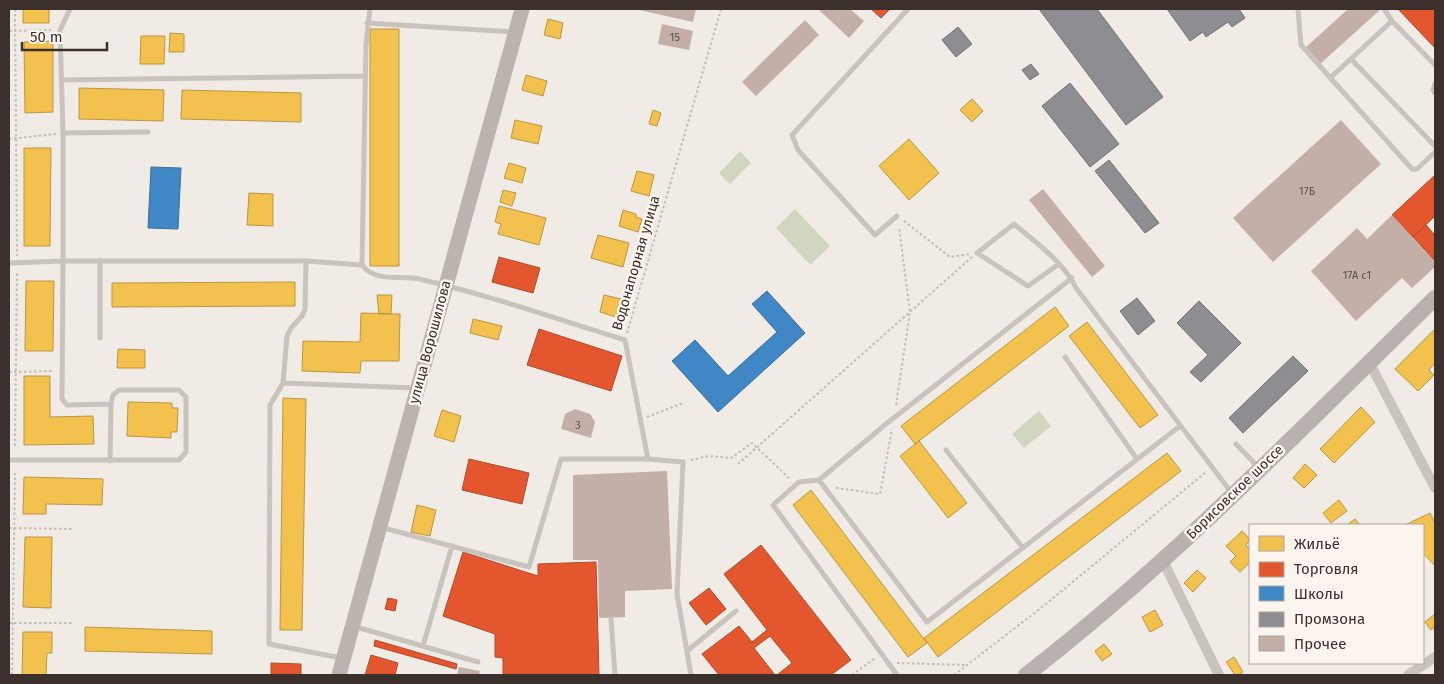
<svg xmlns="http://www.w3.org/2000/svg" width="1444" height="684" viewBox="0 0 1444 684" font-family="'Fira Sans',sans-serif">
	<rect width="100%" height="100%" fill="#f0ebe5"/>
	<!-- green -->
	<path fill="#d1d6bf" d="M740,151L751,163L730,184L719,173Z
		M795,209L830,246L810,265L776,228Z
		M1039,411L1051,426L1024,448L1012,434Z"/>
	<!-- homes -->
	<path fill="#f2c14e" stroke="#bb9644" d="M23,9H49V23H23Z
		M548,19L563,23L560,39L544,35Z
		M370,29H399V266H370Z
		M170,33L184,34V52H169Z
		M141,36H165L164,64H140Z
		M53,41V112L25,113L24,42Z
		M526,75L547,81L543,96L522,90Z
		M79,88L164,90L163,121L79,119Z
		M182,90L301,93V122L181,119Z
		M972,99L983,111L972,122L960,110Z
		M653,110L661,113L657,126L649,124Z
		M515,120L542,126L538,144L511,138Z
		M909,139L939,173L909,200L879,166Z
		M24,148H51L50,246H24Z
		M509,163L526,168L522,183L504,178Z
		M637,171L654,175L649,196L631,191Z
		M503,190L516,193L512,206L500,202Z
		M249,193L273,194V226L247,225Z
		M499,206L546,218L539,245L498,234L501,224L495,222Z
		M623,210L636,214V217L642,219L638,232L619,226Z
		M598,235L629,243L623,267L591,258Z
		M26,281H54L53,351H25Z
		M295,282V306L112,307V283Z
		M377,295H392L391,314H379Z
		M604,295L621,299L616,317L600,312Z
		M1055,307L1069,326L915,444L901,426Z
		M361,313L400,314L399,361H361L360,373L302,371L303,341L360,342Z
		M473,319L502,326L498,340L470,333Z
		M1087,322L1158,415L1140,428L1069,336Z
		M1435,329V363L1429,370L1434,375L1418,391L1395,369Z
		M118,349L145,350V368H117Z
		M24,376H50V417L93,416L94,444L24,445Z
		M283,398L306,399L302,630H280Z
		M128,402L172,403V408H178L177,432H171V438L127,436Z
		M1361,407L1375,422L1334,463L1320,449Z
		M442,410L461,416L454,442L434,436Z
		M919,441L967,503L948,518L900,456Z
		M1167,453L1181,471L938,657L924,638Z
		M1305,464L1317,475L1304,488L1293,478Z
		M24,477L103,479L102,505L46,504V514H23Z
		M811,490L927,643L908,657L793,505Z
		M1339,500L1347,511L1331,523L1323,513Z
		M417,505L436,510L430,536L411,532Z
		M1430,513L1435,523V566L1423,553V525H1405Z
		M1355,519L1360,525H1347Z
		M1242,531L1250,539L1246,545L1250,550V562L1240,572L1230,562L1236,556L1226,546Z
		M25,537H52L51,608L23,607Z
		M1197,570L1206,578L1193,592L1184,583Z
		M1155,610L1163,625L1150,632L1142,617Z
		M1435,614V627L1431,630L1425,622Z
		M85,627L212,631V654L85,651Z
		M23,632H52V653H47L46,675H22Z
		M1104,644L1112,654L1102,661L1095,651Z
		M1234,657L1243,672L1238,675H1235L1226,662Z"/>
	<!-- shops -->
	<path fill="#e4572e" stroke="#b14b2d" d="M871,9H890L881,18Z
		M1398,9H1435V48Z
		M1435,175V216L1413,237L1392,215Z
		M1426,225L1435,235L1434,260L1413,237Z
		M499,257L540,268L533,293L492,282Z
		M539,329L622,356L611,391L527,365Z
		M469,459L529,473L522,504L462,490Z
		M761,545L851,660L831,675H777L792,663L770,636L754,648L775,675H719L702,654L739,626L752,642L767,630L724,574Z
		M463,552L538,576V564L596,562L599,675H503V658L495,657V634L443,616Z
		M709,588L726,609L706,625L689,603Z
		M388,598L397,600L395,611L385,609Z
		M375,640L457,664L456,669L374,646Z
		M371,655L398,663L395,675H365Z
		M271,663L301,664V675H271Z"/>
	<!-- schools -->
	<path fill="#3f88c5" stroke="#3e6e97" d="M151,167L181,168L178,229L148,228Z
		M767,291L805,333L718,412L672,361L695,340L728,376L777,332L752,304Z"/>
	<!-- industry -->
	<path fill="#8d8d92" stroke="#747173" d="M1039,9H1097L1163,97L1126,125Z
		M1167,9H1239L1245,18L1232,27L1228,22L1206,37L1203,32L1190,41Z
		M958,27L972,44L956,57L942,40Z
		M1031,64L1039,74L1030,80L1022,70Z
		M1070,83L1119,144L1090,167L1042,106Z
		M1109,160L1159,223L1145,233L1095,171Z
		M1137,298L1155,321L1138,335L1120,311Z
		M1199,301L1241,343L1201,382L1190,372L1208,355L1177,323Z
		M1293,356L1308,371L1243,433L1229,418Z"/>
	<!-- building -->
	<path fill="#c3afa7" d="M635,9H696L693,22Z
		M818,9H850L864,21L849,38Z
		M1348,9H1381L1320,64L1305,48Z
		M805,20L819,35L756,96L742,82Z
		M662,24L693,31L689,50L658,44Z
		M1341,120L1381,164L1273,262L1233,218Z
		M1043,189L1105,266L1092,277L1029,200Z
		M1392,215L1435,262V267L1412,288L1402,278L1356,321L1311,271L1357,228L1367,239Z
		M575,409L590,414L595,422L591,438L561,429L565,414Z
		M667,471L672,589L625,591V617L599,618L598,560H573V475Z
		M459,667L480,671L479,675H457Z"/>
	<g fill="none" stroke-linecap="round" stroke-linejoin="round">
		<!-- path -->
		<path stroke="#c2bbb6" stroke-width="2" stroke-dasharray="2.5 2.5" stroke-linecap="butt" d="M15,9L17,256
			M9,31L51,30
			M9,139L56,134
			M904,221L950,257L970,254
			M627,333L721,9
			M9,372L54,371
			M896,405L910,312L899,227
			M647,417L683,403
			M15,446L17,271
			M691,460L709,456L731,458L752,443L791,480
			M738,464L972,257
			M836,488L880,494L892,429
			M9,528L72,529
			M9,623H74
			M897,663L965,665
			M12,675L15,473
			M852,675L874,659
			M954,675L1041,608L1205,473"/>
		<!-- lane -->
		<path stroke="#c9c3be" stroke-width="5" d="M70,9L60,30L63,133V261H306L362,265
			M370,9L366,44L362,265C376,283 400,275 419,279C489,295 557,319 625,340L648,459L683,462L677,594L691,675
			M1298,9L1301,45L1412,169H1417L1435,152
			M1384,9L1392,21L1435,65
			M367,23L514,32
			M1351,59L1435,146
			M1330,78L1392,21
			M62,80L365,76
			M1435,83L1433,90L1435,93
			M63,133L148,132
			M897,216L875,235L798,150L792,135L908,9
			M306,261L305,309L302,316L291,328L287,336L283,383L270,405L269,644L341,658
			M9,263L63,261L62,399L67,405L111,404L110,461
			M1059,264L1028,286L977,253L1014,224C1035,242 1064,262 1076,288L1231,492
			M1072,278L886,424L819,480L927,622L1180,426
			M100,338V260
			M1065,357L1137,459
			M283,383L415,388
			M1236,444L1259,468
			M946,450L1023,548
			M9,460H179L186,452V397L179,390H119L113,395L111,404
			M819,480L799,482L773,505L897,675
			M380,527L529,567L561,459H648
			M611,619L615,675
			M353,626L478,662
			M423,646L452,546
			M687,651L736,611"/>
		<!-- street -->
		<path stroke="#c9c3be" stroke-width="10" d="M1369,362L1435,488
			M1163,561L1219,675
			M1408,675L1435,657"/>
		<!-- secondary -->
		<path stroke="#bab3ae" stroke-width="15" d="M339,675L522,9"/>
		<!-- primary -->
		<path stroke="#b8b1ad" stroke-width="16" d="M1026,675C1173,561 1303,427 1435,298"/>
	</g>
	<g text-anchor="middle" dominant-baseline="central" stroke-width="5" stroke-linejoin="round" paint-order="stroke">
		<!-- number labels -->
		<g font-size="11" fill="#5d504a">
			<text x="675" y="37">15</text>
			<text x="1307" y="191">17Б</text>
			<text x="1357" y="275">17А с1</text>
			<text x="578" y="425">3</text>
		</g>
		<!-- street labels -->
		<g font-size="14" fill="#3b302b" stroke="#fbf5ee">
			<text transform="translate(636 263) rotate(-74)">Водонапорная улица</text>
			<text transform="translate(430 342) rotate(-75)">улица Ворошилова</text>
			<text transform="translate(1235 492) rotate(-44)">Борисовское шоссе</text>
		</g>
	</g>
	<!-- border -->
	<rect width="1444" height="684" fill="none" stroke="#3b302b" stroke-width="20"/>
	<!-- legend -->
	<rect x="1249" y="524" width="175" height="140" fill="#fbf5ee" stroke="#aea6a0"/>
	<rect x="1259" y="536" width="25" height="15" fill="#f2c14e" stroke="#aea6a0"/>
	<text x="1294" y="549" font-size="15" fill="#3b302b">Жильё</text>
	<rect x="1259" y="562" width="25" height="15" fill="#e4572e" stroke="#aea6a0"/>
	<text x="1294" y="574" font-size="15" fill="#3b302b">Торговля</text>
	<rect x="1259" y="586" width="25" height="15" fill="#3f88c5" stroke="#aea6a0"/>
	<text x="1294" y="599" font-size="15" fill="#3b302b">Школы</text>
	<rect x="1259" y="612" width="25" height="15" fill="#8d8d92" stroke="#aea6a0"/>
	<text x="1294" y="624" font-size="15" fill="#3b302b">Промзона</text>
	<rect x="1259" y="636" width="25" height="15" fill="#c3afa7" stroke="#aea6a0"/>
	<text x="1294" y="649" font-size="15" fill="#3b302b">Прочее</text>
	<!-- scale -->
	<path d="M22 42v8h85v-8" fill="none" stroke="#3b302b" stroke-width="2.5"/>
	<text x="30" y="42" font-size="15" fill="#3b302b" stroke="#fbf5ee" stroke-width="4" paint-order="stroke">50 m</text>
</svg>
